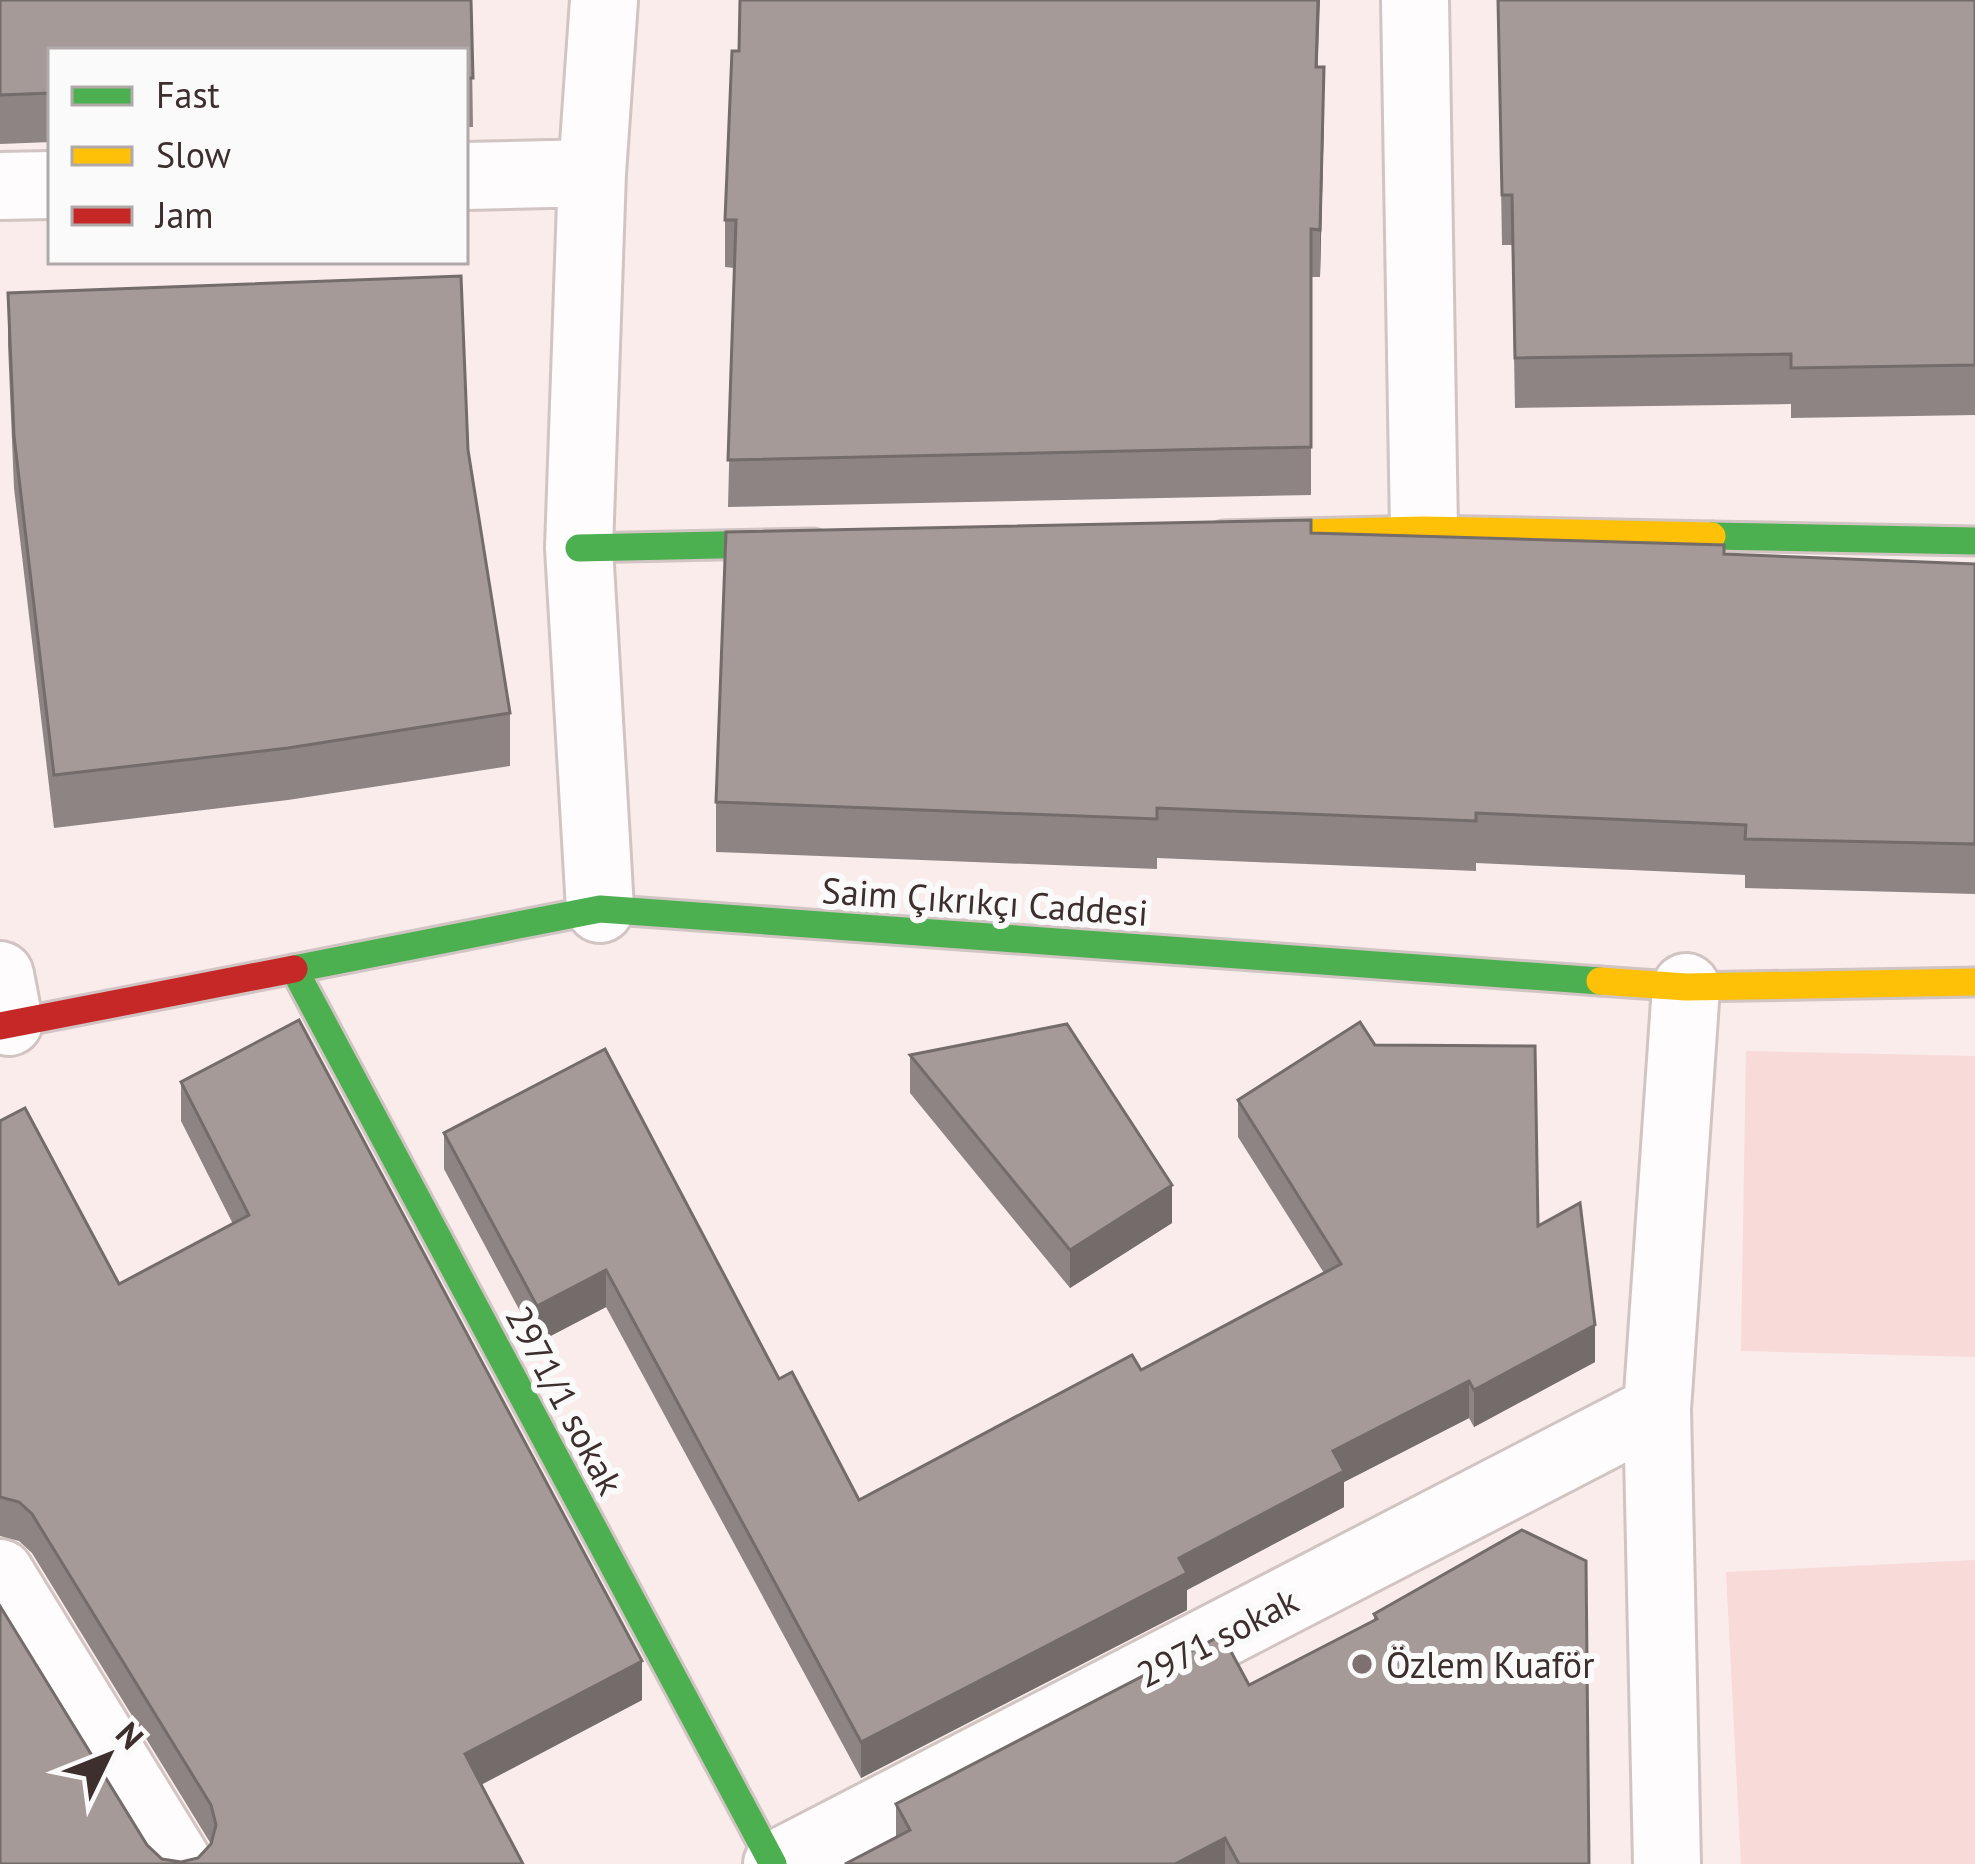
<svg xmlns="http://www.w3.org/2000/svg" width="1975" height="1864" viewBox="0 0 1975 1864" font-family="'PT Sans',sans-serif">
	<rect width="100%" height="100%" fill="#f9eceb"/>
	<!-- green -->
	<path fill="#f8dad8" d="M1746,1051L1975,1056V1357L1741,1351Z
		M1975,1560V1864H1741L1726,1572Z"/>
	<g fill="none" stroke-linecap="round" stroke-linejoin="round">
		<defs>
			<path id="street" d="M1415,0L1424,530
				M465,176L592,173
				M0,186L51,185
				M600,909L579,548L592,173L604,0
				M0,975L9,1022
				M0,1573L179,1864
				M777,1864L1657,1409
				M1667,1864L1657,1409L1686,987"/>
			<path id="fast" d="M1712,536L1975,541
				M579,548L814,543
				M294,969L773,1864
				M294,969L600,909L1600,981"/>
			<path id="slow" d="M1223,535L1424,530L1712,536
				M1600,981L1686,987L1975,982"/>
			<path id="jam" d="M0,1026L294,969"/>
		</defs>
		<!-- street casing -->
		<use href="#street" stroke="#d1c4c3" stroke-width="72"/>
		<!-- fast casing -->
		<use href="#fast" stroke="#d1c4c3" stroke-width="33"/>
		<!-- slow casing -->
		<use href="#slow" stroke="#d1c4c3" stroke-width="33"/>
		<!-- jam casing -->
		<use href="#jam" stroke="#d1c4c3" stroke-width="33"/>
		<!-- street -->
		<use href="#street" stroke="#fefcfc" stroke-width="66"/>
		<!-- fast -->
		<use href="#fast" stroke="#4caf50" stroke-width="27"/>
		<!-- slow -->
		<use href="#slow" stroke="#ffc107" stroke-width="27"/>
		<!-- jam -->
		<use href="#jam" stroke="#c62828" stroke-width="27"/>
	</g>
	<!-- wall -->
	<path fill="#8e8483" d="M0,0H471L473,127H465V51H51V142L0,144Z
		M1498,0H1975V415L1791,418V404L1515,408L1512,245H1502Z
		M739,51L1317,67L1324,115L1320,277H1311V495L728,507L734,268L725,267V220Z
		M8,293L468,450L510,713V766L288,800L54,828L14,488L8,345Z
		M1311,533L1724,554L1975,564V894L1745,888V875L1476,863V871L1157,858V869L716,852V802Z
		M1375,1045L1538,1226L1595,1362L1474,1427L1469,1418L1344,1482V1507L1187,1590V1610L861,1778L606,1307L537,1343L444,1169V1133L779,1379L859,1500L1141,1370L1324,1273L1238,1137V1100Z
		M910,1055L1172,1223L1070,1288L910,1093Z
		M181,1082L642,1700L481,1785L523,1864H0L147,1845L162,1859L181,1862L198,1858L211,1844L32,1553L19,1541L0,1536V1121L119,1284L233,1224L181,1121Z
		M1374,1614L1589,1864H845L896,1838V1804L1249,1685L1374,1620Z"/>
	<!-- shaded-wall -->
	<path fill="#746c6a" d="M1318,0H1320L1316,115V67Z
		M1324,67V115L1320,277V230Z
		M1172,1185V1223L1070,1288V1250Z
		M606,1270V1307L537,1343V1306Z
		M1595,1325V1362L1474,1427V1390Z
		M1469,1381V1418L1344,1482V1507L1187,1590V1610L861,1778V1742L1179,1558L1333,1451Z
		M642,1661V1700L465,1793V1754Z
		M1225,1838V1864H1175Z"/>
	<!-- building -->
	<path fill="#a59a98" stroke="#746c6a" stroke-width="3" d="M0,0H471L473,78H465V51H51V93L0,95Z
		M740,0H1318L1316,67H1324L1320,230L1311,229V447L728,460L736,220H725L732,51H739Z
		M1498,0H1975V365L1791,368V354L1515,358L1512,195H1502Z
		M461,276L468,450L510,713L288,748L54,775L14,436L8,293Z
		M1311,520V533L1724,545V554L1975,564V844L1745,839L1746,825L1476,813V821L1157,808V819L716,802L726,532Z
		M299,1020L642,1661L465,1754L523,1864H0V1606L147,1845L162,1859L181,1862L198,1858L211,1844L216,1825L211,1805L32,1514L19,1502L0,1497V1121L25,1108L119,1284L249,1215L181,1082Z
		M1360,1022L1375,1045L1535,1046L1538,1226L1580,1203L1595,1325L1474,1390L1469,1381L1333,1451L1344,1471L1179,1558L1187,1573L861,1742L606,1270L537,1306L444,1133L605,1049L779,1379L792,1372L859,1500L1132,1355L1141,1370L1341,1264L1238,1100Z
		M1067,1024L1172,1185L1070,1250L910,1055Z
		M1522,1530L1586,1561L1589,1864H1239L1225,1838L1175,1864H845L910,1830L896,1804L1222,1635L1249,1685L1377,1619L1374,1614Z"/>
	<!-- markers -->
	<circle fill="#7f7171" stroke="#fafafa" stroke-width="4.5" cx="1362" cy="1664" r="12"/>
	<g text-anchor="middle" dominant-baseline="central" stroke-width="12" stroke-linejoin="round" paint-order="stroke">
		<!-- street labels -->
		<g font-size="36" fill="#3e2f2f" stroke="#fafafa">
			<text transform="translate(985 901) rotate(4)">Saim Çıkrıkçı Caddesi</text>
			<text transform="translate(565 1400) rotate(62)">2971/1 sokak</text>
			<text transform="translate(1217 1637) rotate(-27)">2971 sokak</text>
		</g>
		<!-- poi labels -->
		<g font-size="36" fill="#3e2f2f" stroke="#fafafa" text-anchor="start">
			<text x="1386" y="1664">Özlem Kuaför</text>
		</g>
	</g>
	<!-- legend -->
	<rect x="48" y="48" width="420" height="216" fill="#fafafa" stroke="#afa9a9" stroke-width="3"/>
	<rect x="72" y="87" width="60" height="18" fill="#4caf50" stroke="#afa9a9" stroke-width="3"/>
	<text x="156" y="108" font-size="36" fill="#3e2f2f">Fast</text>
	<rect x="72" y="147" width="60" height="18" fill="#ffc107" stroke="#afa9a9" stroke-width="3"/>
	<text x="156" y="168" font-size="36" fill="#3e2f2f">Slow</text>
	<rect x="72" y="207" width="60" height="18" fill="#c62828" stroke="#afa9a9" stroke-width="3"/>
	<text x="156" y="228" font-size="36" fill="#3e2f2f">Jam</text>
	<!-- north arrow -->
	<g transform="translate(108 1756) rotate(47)" stroke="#fafafa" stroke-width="9" paint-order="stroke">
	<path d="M0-9L21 45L0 30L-21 45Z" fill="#3e2f2f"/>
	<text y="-18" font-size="33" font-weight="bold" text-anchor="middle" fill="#3e2f2f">N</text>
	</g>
</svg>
